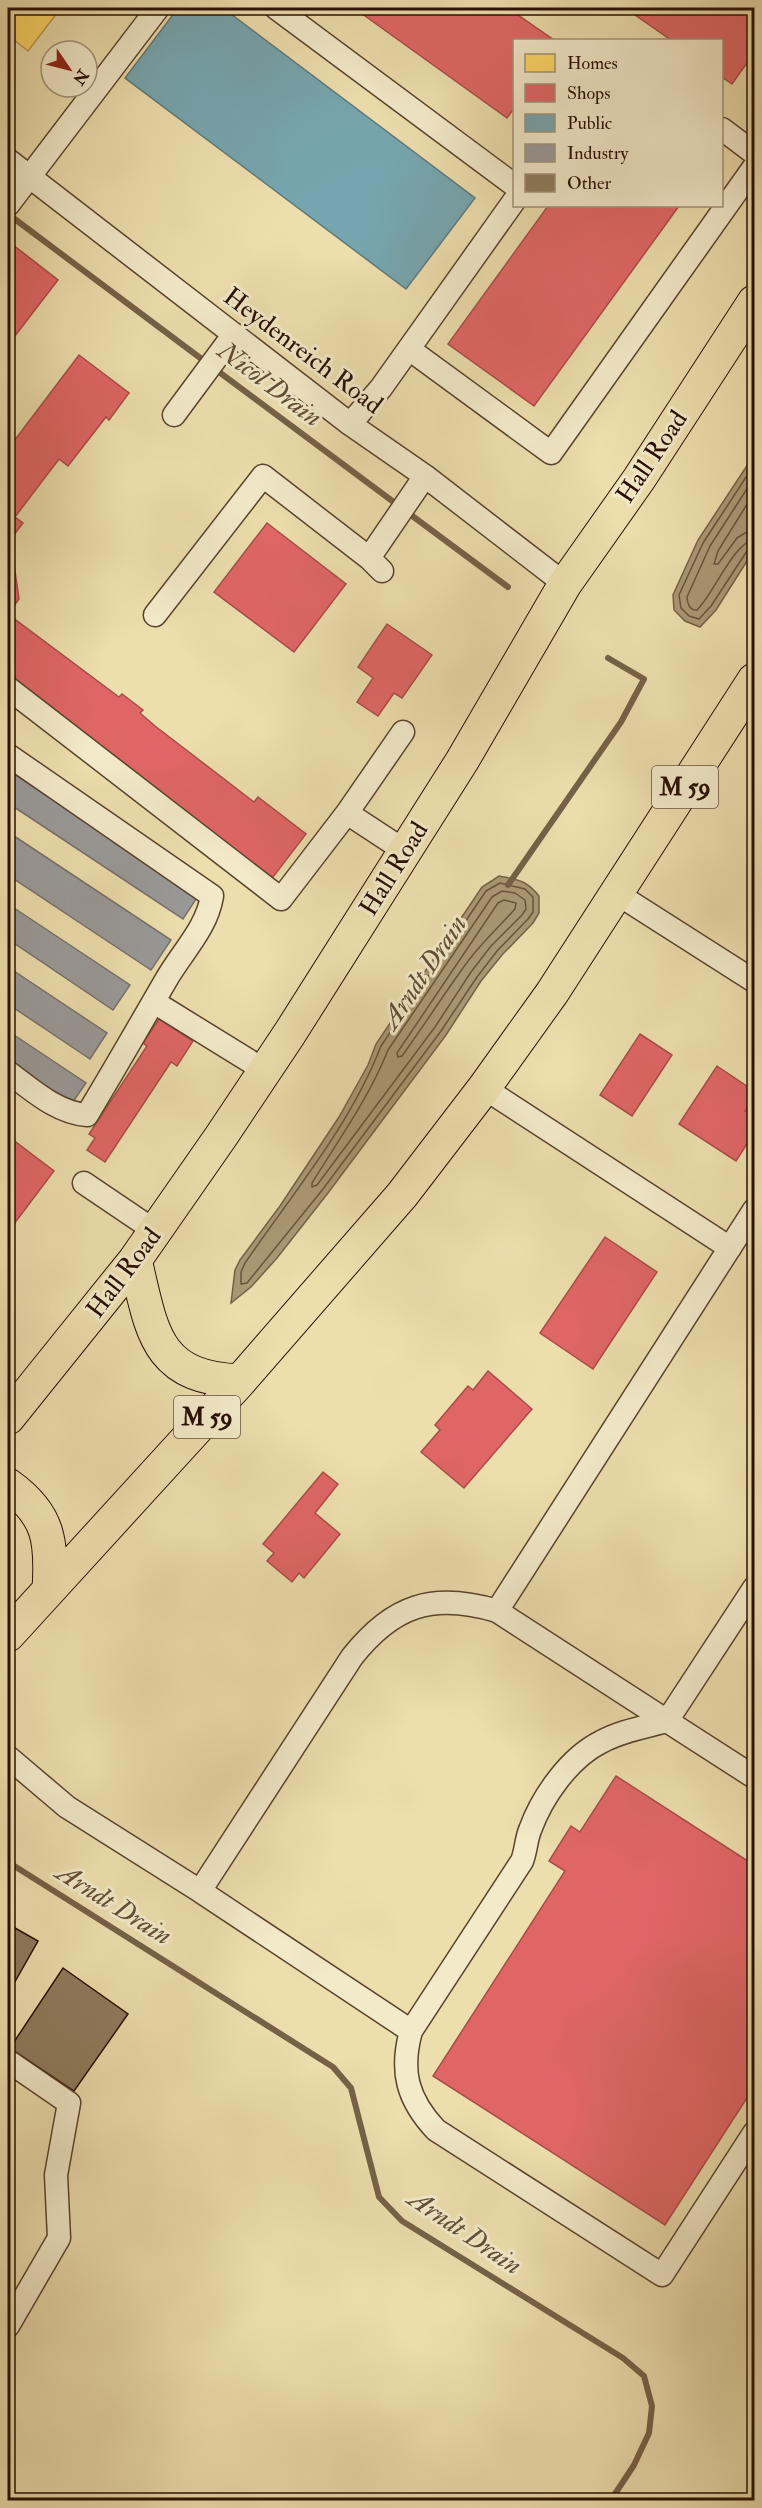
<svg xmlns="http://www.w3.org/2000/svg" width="762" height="2508" viewBox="0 0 762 2508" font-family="'IM FELL Double Pica',serif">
	<rect width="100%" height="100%" fill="#eddeae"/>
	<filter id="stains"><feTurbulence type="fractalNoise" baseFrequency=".00333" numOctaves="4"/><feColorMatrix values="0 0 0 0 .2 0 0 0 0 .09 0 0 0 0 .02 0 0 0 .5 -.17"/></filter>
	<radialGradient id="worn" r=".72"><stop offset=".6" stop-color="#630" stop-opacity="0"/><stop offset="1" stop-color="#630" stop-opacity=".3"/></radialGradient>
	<!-- water -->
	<path fill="#aa9874" stroke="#766147" stroke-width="1.5" d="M754,455V550L716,610L700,627L685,621L674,610L673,595L698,540Z
		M499,876C519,880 526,880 539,896V913L533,923L502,955L481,981L446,1035L328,1193L277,1258L251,1287L231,1303L235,1270L240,1260L280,1206L339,1117L368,1065L376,1044L482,887Z"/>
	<!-- homes -->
	<path fill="#ffd966" stroke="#be9c48" stroke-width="1.5" d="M8,8H61L28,51L8,35Z"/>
	<!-- shops -->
	<path fill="#e06666" stroke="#a94c48" stroke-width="1.5" d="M354,8H508L554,40H514V108L507,118Z
		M625,8H754V53L732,84L722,77V40H671Z
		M548,206H679L534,406L448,344Z
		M8,241L58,280L8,345Z
		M79,355L129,393L109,420L106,417L68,466L59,459L15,517L23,523L8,543V449Z
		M267,523L346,584L294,652L214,592Z
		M8,559L14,564L19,599L8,614L119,697L122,694L143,710L140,713L155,726L254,802L258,797L306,834L270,881L8,679Z
		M387,624L432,655L402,698L394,693L378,716L357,702L373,678L358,667Z
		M159,1019L193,1041L177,1066L171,1062L105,1162L87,1150L95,1138L89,1134L147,1046L143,1043Z
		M640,1034L672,1055L632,1116L600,1095Z
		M717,1066L754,1091V1097L745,1111L754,1117V1133L736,1161L679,1124Z
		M8,1136L54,1171L8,1232Z
		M605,1237L657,1272L593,1369L540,1333Z
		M488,1371L532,1409L464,1488L421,1452L440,1430L435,1425L468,1386L473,1390Z
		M323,1472L338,1484L315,1513L340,1534L304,1578L299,1573L292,1582L267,1561L274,1553L263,1544Z
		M616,1776L754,1865V2087L665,2225L433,2076L565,1871L549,1861L571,1826L580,1832Z"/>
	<!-- public -->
	<path fill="#76a5af" stroke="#5f787b" stroke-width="1.5" d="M178,8H223L475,198L406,289L125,78Z"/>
	<!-- industry -->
	<path fill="#999" stroke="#77706c" stroke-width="1.5" d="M8,770L198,896L183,919L8,803Z
		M8,832L171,940L151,970L8,875Z
		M8,904L130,985L113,1010L8,939Z
		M8,967L107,1033L90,1059L8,1004Z
		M8,1031L86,1083L70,1106L8,1064Z"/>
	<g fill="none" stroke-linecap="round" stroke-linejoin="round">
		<!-- shore -->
		<path stroke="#69543c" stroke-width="1.5" d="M754,465L703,543L679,595L681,608L689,616L699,619L711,606L747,551L754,548
			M754,478L710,546L687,597C687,603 690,611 697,610C713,595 734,542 754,540
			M754,493L718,551L714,564H718L737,538L745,533L754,531
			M500,883L525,889L533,897V912L528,919L497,951L477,977L441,1031L323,1189L247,1283L241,1284V1272L245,1263C293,1193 350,1126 381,1046L486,891Z
			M502,891L515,893L525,900L526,909L522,915L491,946L471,972L435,1027L317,1185L312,1187V1183C339,1139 369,1098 388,1050L492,897Z
			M504,900L516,903L515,909C497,929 478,946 463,968C442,997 423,1027 402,1056L398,1057L397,1053L498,903Z"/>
		<!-- stream -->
		<path stroke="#766147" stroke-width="6" d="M8,214L207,363
			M215,369L399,506
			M407,512L508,587
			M508,885L621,722L644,679L608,658
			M8,1862L333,2067L351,2088L379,2197L402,2221L623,2358L644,2376L652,2406L649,2433L634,2465L611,2500"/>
	</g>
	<!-- building -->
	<path fill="#8e7b5c" stroke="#280f03" stroke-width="1.5" d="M8,1924L38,1941L8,1994Z
		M63,1968L128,2014L74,2091L10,2048Z"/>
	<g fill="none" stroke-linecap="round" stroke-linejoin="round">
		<defs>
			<path id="minor" d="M276,8L514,185
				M722,129L754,153
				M8,160L350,424L425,476L565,584
				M8,205L158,8
				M409,349L551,453L754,167
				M174,415L234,334
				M350,424L381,388L514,201
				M382,571L369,558L425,476
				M155,615L263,476L369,558
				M8,688L281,899L347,813L403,732
				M8,755L212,896C207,928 182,952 166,980C140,1025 114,1070 87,1115C57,1113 31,1089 8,1072
				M347,813L405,851
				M616,893L754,981
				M154,1002L264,1070
				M484,1088L730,1248
				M84,1183L155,1231
				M497,1611L667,1721L754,1588
				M8,1757L67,1807L200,1891L411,2031
				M754,1777L667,1721C645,1727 621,1731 601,1742C569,1758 542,1797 530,1830C526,1840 526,1851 522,1861L411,2031C400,2071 407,2099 436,2130L662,2275L754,2133
				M200,1891L352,1657C393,1605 433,1592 497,1611L754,1210
				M8,2061L69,2103L56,2175L59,2238L8,2326"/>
			<path id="highway" d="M135,1260C152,1330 154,1378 240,1381
				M8,1418L135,1260L222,1135L290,1033L462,761L565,584L639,479L754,302
				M8,1485C50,1515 52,1542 49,1590
				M8,1635L240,1381L402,1195L484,1088L552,993L754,680"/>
		</defs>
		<!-- minor casing -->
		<use href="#minor" stroke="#59432e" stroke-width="25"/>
		<!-- highway casing -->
		<use href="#highway" stroke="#280f03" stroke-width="35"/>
		<!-- minor -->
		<use href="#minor" stroke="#f3eaca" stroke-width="22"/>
		<!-- highway -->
		<use href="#highway" stroke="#eddeae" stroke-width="33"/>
	</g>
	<g text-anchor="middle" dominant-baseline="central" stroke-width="6" stroke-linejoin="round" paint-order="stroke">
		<!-- shield labels -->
		<g fill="#f3eaca" stroke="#65513f" stroke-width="1.5">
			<rect x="652" y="766" width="66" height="42" rx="4.5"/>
			<rect x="174" y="1396" width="66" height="42" rx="4.5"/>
		</g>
		<g font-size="24" font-weight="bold" fill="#280f03">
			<text x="685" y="787">M 59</text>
			<text x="207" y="1417">M 59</text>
		</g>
		<!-- street labels -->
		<g font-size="26" fill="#280f03" stroke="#f3eaca">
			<text transform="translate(303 351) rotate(37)">Heydenreich Road</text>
			<text transform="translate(652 457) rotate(-56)">Hall Road</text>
			<text transform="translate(394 869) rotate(-58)">Hall Road</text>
			<text transform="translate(124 1273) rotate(-53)">Hall Road</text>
		</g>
		<!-- water labels -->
		<g font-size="27" font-style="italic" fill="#624d36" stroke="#f3eaca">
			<text transform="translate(270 384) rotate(37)">Nicol Drain</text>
			<text transform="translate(424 972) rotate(-56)">Arndt Drain</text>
			<text transform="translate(114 1904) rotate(32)">Arndt Drain</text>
			<text transform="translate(465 2232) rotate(34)">Arndt Drain</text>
		</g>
	</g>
	<!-- margin -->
	<rect width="762" height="2508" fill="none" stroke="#eddeae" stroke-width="30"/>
	<rect x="9" y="9" width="744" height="2490" fill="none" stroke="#280f03" stroke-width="3"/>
	<rect x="15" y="15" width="732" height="2478" fill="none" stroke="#280f03" stroke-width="1.5"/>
	<!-- legend -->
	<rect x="513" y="39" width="210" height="168" fill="#f3eaca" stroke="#a2927a" stroke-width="1.5"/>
	<rect x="525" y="54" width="30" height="18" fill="#ffd966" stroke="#a2927a" stroke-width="1.5"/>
	<text x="567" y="69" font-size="18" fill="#280f03">Homes</text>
	<rect x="525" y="84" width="30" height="18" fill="#e06666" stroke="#a2927a" stroke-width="1.5"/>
	<text x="567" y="99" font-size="18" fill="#280f03">Shops</text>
	<rect x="525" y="114" width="30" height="18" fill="#76a5af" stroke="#a2927a" stroke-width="1.5"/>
	<text x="567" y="129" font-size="18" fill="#280f03">Public</text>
	<rect x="525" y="144" width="30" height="18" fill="#999999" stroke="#a2927a" stroke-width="1.5"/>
	<text x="567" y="159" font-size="18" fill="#280f03">Industry</text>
	<rect x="525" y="174" width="30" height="18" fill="#8e7b5c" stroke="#a2927a" stroke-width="1.5"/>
	<text x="567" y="189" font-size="18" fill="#280f03">Other</text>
	<!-- north arrow -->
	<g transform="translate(69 69) rotate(125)"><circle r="28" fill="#f3eaca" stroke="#a2927a" stroke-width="1.5"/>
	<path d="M0-4.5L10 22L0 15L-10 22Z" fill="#8f2418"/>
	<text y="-9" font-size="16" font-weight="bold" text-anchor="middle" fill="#280f03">N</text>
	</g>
	<rect width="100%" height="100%" filter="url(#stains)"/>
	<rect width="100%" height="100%" fill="url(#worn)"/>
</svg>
